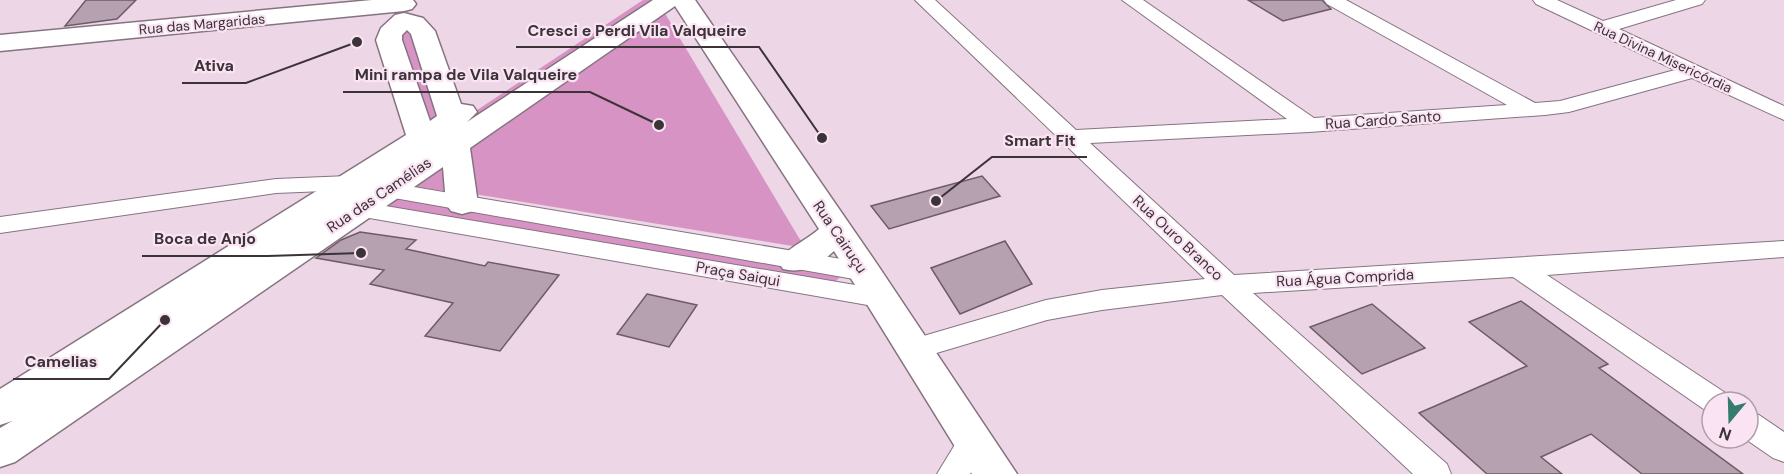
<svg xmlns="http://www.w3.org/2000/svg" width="1784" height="474" viewBox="0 0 1784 474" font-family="'DM Sans',sans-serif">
	<rect width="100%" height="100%" fill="#edd7e6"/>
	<!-- green -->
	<path fill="#d893c5" d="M643,0H663L471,120L469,119L468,116Z
		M663,10L805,248L474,194L468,142L501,119L514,118L611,52L609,46Z
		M412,28L443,117L426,128L399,31Z
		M445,155L450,188L444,191L410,186Z
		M392,197L841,276L834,283L383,210Z"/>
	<!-- building -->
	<path fill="#b6a1b0" stroke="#6e5b68" stroke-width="1.5" d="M86,0H136L117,19L65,26Z
		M1248,0H1322L1331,9L1283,21Z
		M982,176L1000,196L889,229L871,206Z
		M360,232L416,240L406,249L485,266L488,262L559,275L500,351L425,336L453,303L370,284L384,270L316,258L341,240Z
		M1005,241L1032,284L960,314L931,268Z
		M647,294L697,305L669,347L617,334Z
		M1521,301L1608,364L1599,368L1743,474H1642L1591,434L1541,457L1562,474H1487L1419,413L1527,366L1469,322Z
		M1372,304L1425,348L1362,374L1310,327Z"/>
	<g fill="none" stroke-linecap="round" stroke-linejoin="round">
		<defs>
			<path id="street" d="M915,0H935L1076,130L1287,119L1122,0H1143L1314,118L1507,105L1327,4L1324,0H1346L1535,103L1560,101L1675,70L1536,4L1533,0H1557L1603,21L1676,0H1705L1702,4L1619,29L1784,106V120L1692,78L1569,112L1545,115L1309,132L1090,143L1234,275L1784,241V257L1547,275L1727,394L1731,402H1712V413L1705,410L1513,277L1253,293L1447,464L1451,474H1413L1222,295L1102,310L1047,320L913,360L903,356L899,349L903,342L1046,300L1102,290L1205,279Z
				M349,176L865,263L874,266L878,272L874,278L865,281L349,190L276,193L0,233V217L276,179Z
				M344,199L879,289L889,291L893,298L889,305L879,307L335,212L332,207L335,202Z
				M1748,412L1759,415L1784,432V462L1773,458L1744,438H1748Z
				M973,429L984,433L989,442L970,474H937L962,433Z"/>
			<path id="secondary" d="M372,0H413L416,4L412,9L404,11L0,51V35Z
				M653,0H695L877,264L1017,474H972L834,251C819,265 803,274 783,269L778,261C785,250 808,239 819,229L675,6L470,148L478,204L473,211L462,214L451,211L446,204L443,167L15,462L0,467V428L12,421L0,425V389L406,135L376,40L381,28L395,15L404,13L423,18L435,31L461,104L473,106L477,112L467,122ZM407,30L411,34L437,116L430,121L402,40V35Z"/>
		</defs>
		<!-- street casing -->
		<use href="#street" stroke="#867380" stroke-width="2"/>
		<!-- secondary casing -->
		<use href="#secondary" stroke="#867380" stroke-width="3"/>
		<!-- street -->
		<use href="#street" fill="#fff" fill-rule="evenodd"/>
		<!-- secondary -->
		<use href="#secondary" fill="#fff" fill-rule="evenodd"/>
	</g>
	<g text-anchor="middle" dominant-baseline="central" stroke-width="4.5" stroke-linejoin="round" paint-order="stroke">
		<!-- far-street labels -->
		<g font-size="14" fill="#3b3338" stroke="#fae4f3">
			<text transform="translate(202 24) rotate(-5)">Rua das Margaridas</text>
			<text transform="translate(1663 57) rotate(25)">Rua Divina Misericórdia</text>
		</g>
		<!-- street labels -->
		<g font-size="15" fill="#3b3338" stroke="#fae4f3">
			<text transform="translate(1383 120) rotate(-4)">Rua Cardo Santo</text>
			<text transform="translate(379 195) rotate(-34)">Rua das Camélias</text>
			<text transform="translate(840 237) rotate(56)">Rua Cairuçu</text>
			<text transform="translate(1178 238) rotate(43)">Rua Ouro Branco</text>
			<text transform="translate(738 274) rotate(10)">Praça Saiqui</text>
			<text transform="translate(1345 278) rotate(-3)">Rua Água Comprida</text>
		</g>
	</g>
	<!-- callouts -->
	<path fill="none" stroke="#3b3338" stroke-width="2" d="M822 138L759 47H516M357 42L246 83H182M659 125L590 92H343M936 201L992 157H1087M361 253L268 256H142M165 320L109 379H13"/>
	<g fill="#3b3338" stroke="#fae4f3" stroke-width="2">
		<circle cx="822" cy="138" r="6"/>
		<circle cx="357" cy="42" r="6"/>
		<circle cx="659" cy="125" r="6"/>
		<circle cx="936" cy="201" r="6"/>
		<circle cx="361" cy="253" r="6"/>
		<circle cx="165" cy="320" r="6"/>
	</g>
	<g font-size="16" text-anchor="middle" font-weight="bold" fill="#3b3338" stroke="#fae4f3" stroke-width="4.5" stroke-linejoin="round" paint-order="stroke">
		<text x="637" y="36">Cresci e Perdi Vila Valqueire</text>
		<text x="214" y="71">Ativa</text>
		<text x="466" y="80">Mini rampa de Vila Valqueire</text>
		<text x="1040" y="146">Smart Fit</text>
		<text x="205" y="244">Boca de Anjo</text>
		<text x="61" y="367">Camelias</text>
	</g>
	<!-- north arrow -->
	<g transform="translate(1730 420) rotate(199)"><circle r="28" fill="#fae4f3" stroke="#ae9da8" stroke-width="1.5"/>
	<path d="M0-4.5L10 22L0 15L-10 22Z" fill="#357b70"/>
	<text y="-9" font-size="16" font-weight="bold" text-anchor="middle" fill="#3b3338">N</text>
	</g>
</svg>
